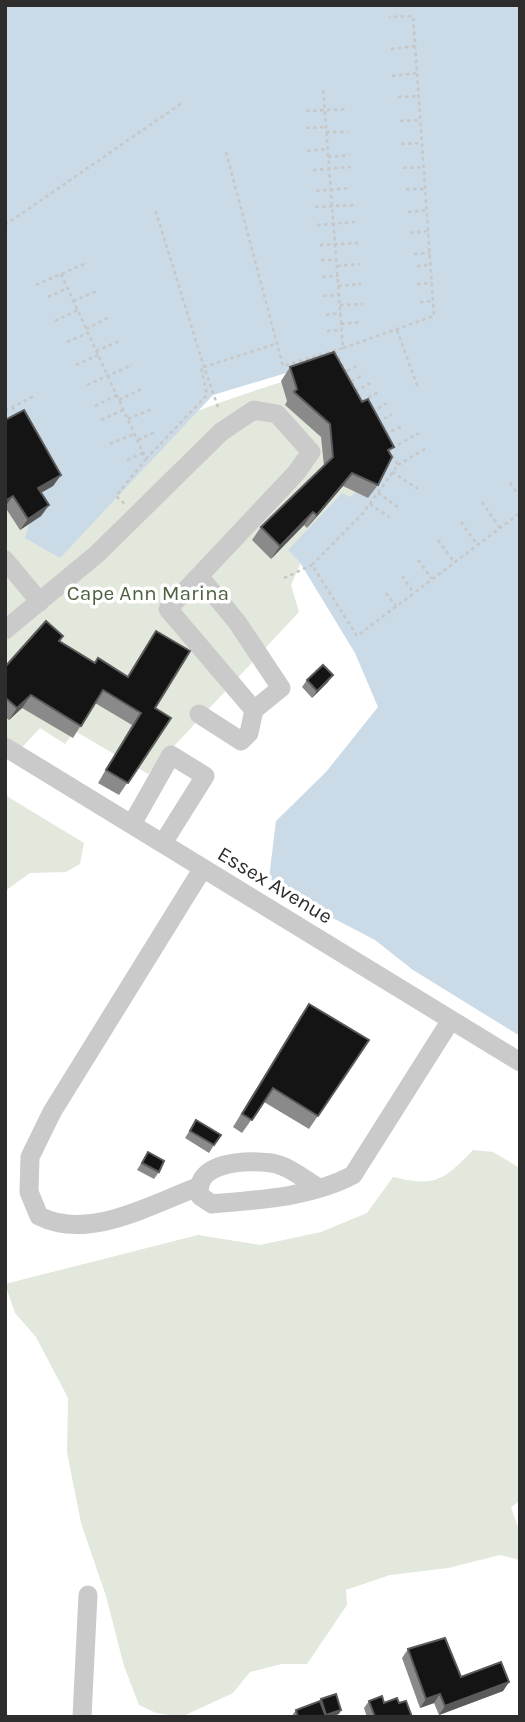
<svg xmlns="http://www.w3.org/2000/svg" width="525" height="1722" viewBox="0 0 525 1722" font-family="Karla,sans-serif">
	<rect width="100%" height="100%" fill="#fff"/>
	<!-- green -->
	<path fill="#e2e8dc" d="M333,368L377,501L311,540L291,585L299,612L148,774L75,731L65,744L40,728L17,753L5,745V493C112,445 219,396 333,368Z
		M5,795L84,843L80,864L66,872L30,873L5,891Z
		M473,1150L493,1152L520,1168V1501L511,1507L520,1533V1560L500,1555L448,1568L390,1575L346,1590L347,1605L307,1664H282L250,1672L233,1693L181,1717L156,1713L139,1705L124,1666L106,1596L81,1523L67,1452L68,1398L36,1337L15,1313L5,1284L198,1235L260,1245L321,1232L367,1213L393,1177C435,1187 443,1181 473,1150Z"/>
	<!-- water -->
	<path fill="#cadae6" d="M5,5H520V1036L413,970L375,940L304,903L269,878L276,821L326,772L378,707L355,653L299,561L288,550L342,493L350,497L387,466L329,360L213,395L60,558L25,538L35,505L5,460Z"/>
	<g fill="none" stroke-linecap="round" stroke-linejoin="round">
		<!-- path -->
		<path stroke="#c7c7c7" stroke-width="2.5" stroke-dasharray="3.5 3.5" stroke-linecap="butt" d="M391,49L415,46
			M392,76L417,73
			M398,97L419,96
			M306,111L347,109
			M400,121L420,120
			M306,128L326,127
			M326,132H348
			M401,144L422,143
			M307,151L328,149
			M226,152L283,366L343,348L323,88
			M328,157L350,155
			M403,168L424,167
			M313,170L351,167
			M406,189H425
			M316,191L351,188
			M315,207L354,205
			M408,212L427,210
			M5,225L182,103
			M317,225L355,222
			M410,233L428,231
			M320,245L358,243
			M414,254L430,253
			M321,260H336
			M337,266L360,264
			M417,266L431,265
			M61,274L146,459L116,496L125,504
			M322,277L338,276
			M417,284L432,283
			M36,285L84,264
			M338,286L361,284
			M323,296L339,295
			M48,297L67,288
			M73,301L97,291
			M420,302L433,301
			M340,305L363,304
			M326,315L341,313
			M55,321L78,310
			M341,324L362,322
			M86,329L109,317
			M397,330L418,388
			M327,331L342,330
			M67,342L88,333
			M343,348L434,316L413,16L389,17
			M96,351L120,341
			M335,351L363,403
			M76,365L98,355
			M347,371L359,365
			M351,381L364,375
			M87,385L132,365
			M355,391L373,382
			M119,400L142,389
			M362,401L379,392
			M95,406L117,395
			M12,407L18,416
			M218,407L204,367L275,344
			M5,411L34,396
			M372,412L387,403
			M128,419L152,409
			M101,420L123,410
			M378,422L392,414
			M385,434L402,426
			M138,440L157,431
			M110,444L134,434
			M392,448L419,433
			M389,449L398,465L364,512L312,565L357,636L520,513
			M146,459L207,395L201,367H204L155,209
			M127,460L143,453
			M398,465L428,447
			M392,472L418,489
			M510,483L520,497
			M378,493L399,508
			M482,502L500,528
			M370,504L389,517
			M461,522L476,543
			M438,540L454,562
			M418,560L432,579
			M402,576L414,593
			M284,578L312,565
			M386,593L396,606"/>
		<!-- minor -->
		<path stroke="#cacaca" stroke-width="19" d="M5,560L40,602
			M5,630L97,554L221,432L254,410L277,414L311,452L296,473L168,609L254,710L281,688L237,622L199,576
			M199,714L241,741L249,733L254,710
			M5,747L520,1062
			M132,824L171,755L205,776L163,843
			M198,1187C149,1205 89,1241 39,1216L29,1192L30,1157L52,1112L203,868
			M319,1188C305,1180 288,1165 271,1163C247,1160 193,1161 200,1196L212,1204C258,1200 312,1197 353,1175L451,1020
			M82,1717L88,1595"/>
	</g>
	<!-- wall -->
	<path fill="#8a8a8a" d="M290,367L389,453L378,485L368,498L343,486L307,528L304,525L271,559L252,540L261,527L324,466L321,437L285,405L287,401L281,381Z
		M5,420L61,475L53,486L41,493L49,505L41,516L20,530L5,507Z
		M156,631L155,708L171,718L119,795L98,783L132,725L95,703L73,738L22,708L9,720L5,717V667L63,636L60,642L95,663L128,676Z
		M307,680L328,682L312,698L302,687Z
		M309,1004L369,1040L309,1129L264,1102L242,1133L233,1127L300,1017Z
		M196,1120L214,1145L209,1153L185,1138Z
		M148,1152L159,1172L154,1179L137,1170Z
		M408,1649L461,1677L509,1682L503,1691L439,1715L434,1703L420,1708L402,1658Z
		M321,1699L339,1714L330,1717H291L296,1710L320,1701Z
		M369,1701L399,1703L412,1717H367L364,1708Z"/>
	<!-- shaded-wall -->
	<path fill="#5a5a5a" d="M352,473L343,486L307,528L317,515Z
		M61,475L53,486L30,499L38,488Z
		M13,496L5,507V501Z
		M49,505L41,516L20,530L28,519Z
		M313,512L304,525L271,559L280,546Z
		M333,675L328,682L312,698L317,691Z
		M31,695L22,708L9,720L17,708Z
		M509,1682L503,1691L439,1715L445,1706Z
		M440,1694L434,1703L420,1708L426,1699Z
		M341,1710L339,1714L330,1717H325L326,1715Z"/>
	<!-- building -->
	<path fill="#141414" stroke="#5a5a5a" stroke-width="2" d="M334,352L362,402L368,399L394,447L388,450L392,457L378,485L352,473L317,515L313,512L280,546L261,527L333,457L330,424L294,392L297,389L290,367Z
		M24,410L61,475L38,488L49,505L28,519L13,496L5,501V420Z
		M46,621L63,636L59,641L95,663L98,658L128,677L156,631L190,651L155,708L171,718L128,783L106,770L141,713L103,690L81,726L31,695L17,708L7,699L5,702V667Z
		M323,665L333,675L317,691L307,680Z
		M309,1004L369,1040L318,1116L273,1088L252,1120L242,1114Z
		M196,1120L221,1135L214,1145L190,1131Z
		M148,1152L164,1161L159,1172L142,1163Z
		M445,1638L461,1677L501,1662L509,1682L445,1706L440,1694L426,1699L408,1649Z
		M336,1694L341,1710L326,1715L321,1699Z
		M382,1696L384,1703L397,1698L399,1703L406,1701L412,1717H375L369,1701Z
		M320,1701L326,1717H298L296,1710Z"/>
	<g text-anchor="middle" dominant-baseline="central" stroke-width="7" stroke-linejoin="round" paint-order="stroke">
		<!-- park labels -->
		<g font-size="21" fill="#4e6240" stroke="#fff">
			<text x="148" y="593">Cape Ann Marina</text>
		</g>
		<!-- street labels -->
		<g font-size="21" fill="#2d2d2d" stroke="#fff">
			<text transform="translate(275 885) rotate(31)">Essex Avenue</text>
		</g>
	</g>
	<!-- border -->
	<rect width="525" height="1722" fill="none" stroke="#2d2d2d" stroke-width="14"/>
</svg>
